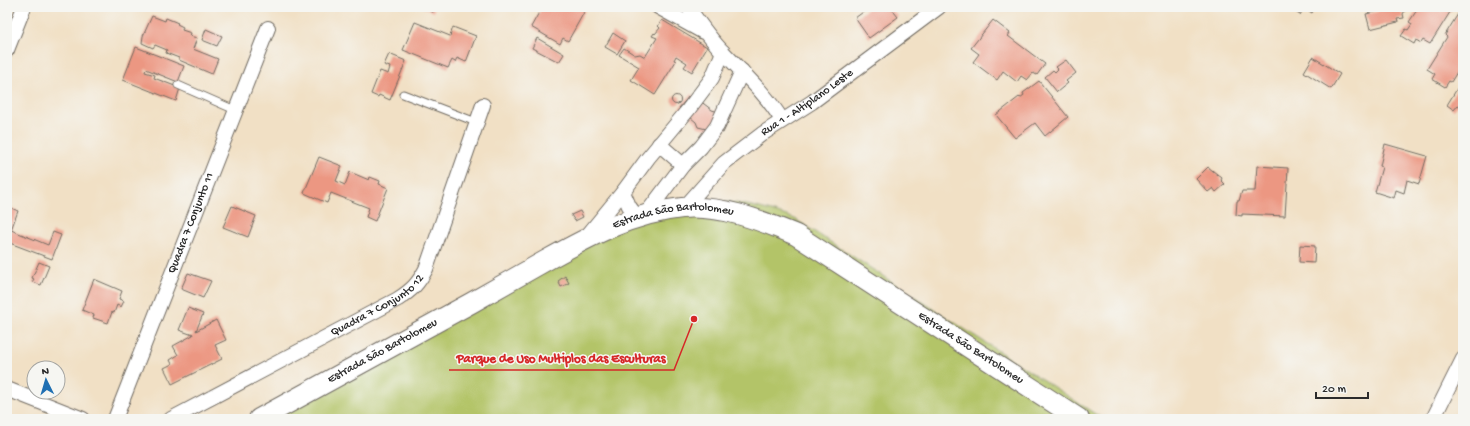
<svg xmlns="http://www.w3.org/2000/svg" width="1470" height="426" viewBox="0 0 1470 426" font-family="'Gochi Hand',sans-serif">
	<rect width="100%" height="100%" fill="#f6f6f2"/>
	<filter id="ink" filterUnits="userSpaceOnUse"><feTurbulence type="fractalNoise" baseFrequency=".025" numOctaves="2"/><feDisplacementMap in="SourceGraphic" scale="8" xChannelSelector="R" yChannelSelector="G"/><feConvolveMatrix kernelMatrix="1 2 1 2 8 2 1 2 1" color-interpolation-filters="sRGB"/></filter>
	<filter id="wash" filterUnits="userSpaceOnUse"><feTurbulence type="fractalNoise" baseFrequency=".012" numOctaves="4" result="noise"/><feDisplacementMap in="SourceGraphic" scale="16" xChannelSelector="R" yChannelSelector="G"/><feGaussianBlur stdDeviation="0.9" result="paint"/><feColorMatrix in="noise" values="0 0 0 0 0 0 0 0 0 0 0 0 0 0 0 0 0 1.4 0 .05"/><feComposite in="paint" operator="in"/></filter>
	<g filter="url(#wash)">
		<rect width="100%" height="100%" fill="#f1e0c5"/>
		<!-- green -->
		<path fill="#b3c468" stroke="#6f784a" d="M729,202C752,205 773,211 795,219L1103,419H253L633,214Z"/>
		<g id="blocks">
			<!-- building -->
			<path fill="#ec9782" d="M422,7H435L433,12Z
				M542,7H587L568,41L563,38L560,44L531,27Z
				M870,7H890L898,17L869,38L855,18Z
				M1290,7H1315L1312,13L1304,8L1300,15L1289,8Z
				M1377,7H1407L1403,14L1404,18L1397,19L1398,22L1370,29L1366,14L1379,11Z
				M1419,7H1449L1452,9L1430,44L1423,40L1421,43L1416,40L1414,44L1401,36L1406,29L1408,30L1412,24L1409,22Z
				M1458,14L1463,17V62L1451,82L1449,81L1445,87L1432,79L1435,74L1427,69L1447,37L1445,35Z
				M152,16L165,21L166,18L178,23L177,24L183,27L182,30L191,33L190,36L197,38L193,49L218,59L212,74L179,60V58L166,53L167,50L155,45L153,48L142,43L143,36Z
				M662,20L707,47L692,72L684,67L687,63L676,56L674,60L676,61L655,95L631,80L639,67L619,55L624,48L635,55L640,54L645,57L657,38L652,36L654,33L655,34L660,28L658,26Z
				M993,20L1010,33L1008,36L1045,64L1037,75L1033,73L1027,80L1021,76L1017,82L1003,71L997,80L973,62L979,54L971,48Z
				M415,22L450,36L453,27L476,36L466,62L457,58L455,62L452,60L448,68L403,50Z
				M206,29L222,36L217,46L202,40Z
				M613,33L625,41L617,54L605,47Z
				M537,38L564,54L559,62L532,48Z
				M136,47L184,66L178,82L146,69L145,72L155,75L154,78L180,88L176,101L123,80Z
				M389,54L406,61L390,100L379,95L378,97L371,94L380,71L388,74L390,67L384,65Z
				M1313,57L1340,74L1331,89L1304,72Z
				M1066,60L1076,73L1066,81L1068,83L1057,92L1045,77L1053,70L1055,72L1058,69L1056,67Z
				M1463,79V108L1458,105L1454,110L1447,105Z
				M1039,81L1068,117L1045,136L1035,123L1015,138L996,115L1019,97L1020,98L1024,95L1023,93Z
				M691,94L712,110L731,116L723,133L698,127L696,122L679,108Z
				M671.5 100a4.5 4.5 0 1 1 9 0a4.5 4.5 0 1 1-9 0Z
				M1385,144L1427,156L1419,184L1407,180L1404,193L1396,190L1394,198L1375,192L1382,167L1380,166Z
				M319,157L342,166L336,181L345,185L350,172L369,180L370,177L380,181L379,184L388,188L375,221L366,217L369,208L331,193L327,203L304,193Z
				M1257,166L1288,168L1285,216L1242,214V216L1236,215L1237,201H1239L1242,191H1255Z
				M1208,167L1222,178L1221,180L1225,184L1216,192L1213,188L1208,192L1196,179Z
				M7,206L18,211L11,230L48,245L53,232L61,235L52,259L7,242Z
				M232,206L256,216L248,237L223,227Z
				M580,211L583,217L575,221L571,215Z
				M1300,245L1315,246L1314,263L1299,262Z
				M39,262L49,266L41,285L32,282L34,279L32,278Z
				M188,273L211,281L203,298L181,289Z
				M565,276L569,283L561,287L558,281Z
				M94,279L122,291L119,299L124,301L121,307L117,305L114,313L112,312L108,323L93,318L94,315L82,310Z
				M188,308L203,314L196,331L216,320L226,340L215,345L222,359L172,384L164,368L172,364L170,360L178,355L173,346L193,335L192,333L190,334L179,330Z"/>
		</g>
	</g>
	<g filter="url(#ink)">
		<use href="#blocks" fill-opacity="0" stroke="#706a61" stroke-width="1"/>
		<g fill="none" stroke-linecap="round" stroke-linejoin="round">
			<defs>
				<path id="lane" d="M178,85L235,110
					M403,94L476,122"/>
				<g id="street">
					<path d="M658,7L703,32"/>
					<path d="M688,7C699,23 710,39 724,53C745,75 766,94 782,120"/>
					<path d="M7,50L24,7"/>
					<path d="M659,144L683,165"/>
					<path d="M623,192L629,206L637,217"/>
					<path id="s1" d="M684,208L724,163L762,134L812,102L939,7"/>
					<path d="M646,214L683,165L701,147L717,126L742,71"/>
					<path d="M587,236L623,192L648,158L688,110L712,78L723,52"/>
					<path d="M7,389L83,419"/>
					<path id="s2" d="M115,419L268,28"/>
					<path id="s3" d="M171,419L398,299C412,290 418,284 426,269L483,105"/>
					<path d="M1433,419L1463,359"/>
				</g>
				<g id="secondary">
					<path id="s4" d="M259,419C330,380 401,342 471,303C496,289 520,275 545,261C588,237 632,213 682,208C722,205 760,220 796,235L1079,419"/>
				</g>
			</defs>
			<!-- lane casing -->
			<use href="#lane" stroke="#706a61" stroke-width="9"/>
			<!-- street casing -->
			<use href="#street" stroke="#706a61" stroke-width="16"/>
			<!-- secondary casing -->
			<use href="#secondary" stroke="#706a61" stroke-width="22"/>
			<!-- lane -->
			<use href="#lane" stroke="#fff" stroke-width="7"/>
			<!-- street -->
			<use href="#street" stroke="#fff" stroke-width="14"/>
			<!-- secondary -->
			<use href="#secondary" stroke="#fff" stroke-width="20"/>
		</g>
	</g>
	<g text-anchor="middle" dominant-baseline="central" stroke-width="3" stroke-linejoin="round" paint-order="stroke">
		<!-- street labels -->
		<g font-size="12" fill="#2b2b2b" stroke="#f6f6f2">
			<text stroke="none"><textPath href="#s1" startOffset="163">Rua 1 - Altiplano Leste</textPath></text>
			<text stroke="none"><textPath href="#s4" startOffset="465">Estrada São Bartolomeu</textPath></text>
			<text stroke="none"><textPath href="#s2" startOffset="210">Quadra 7 Conjunto 11</textPath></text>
			<text stroke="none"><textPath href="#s3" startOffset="236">Quadra 7 Conjunto 12</textPath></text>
			<text stroke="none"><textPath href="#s4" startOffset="801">Estrada São Bartolomeu</textPath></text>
			<text stroke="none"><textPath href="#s4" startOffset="141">Estrada São Bartolomeu</textPath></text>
		</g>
	</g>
	<!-- callouts -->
	<path fill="none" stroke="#d62828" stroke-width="1.5" d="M694 319L674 370H449"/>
	<circle fill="#d62828" stroke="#f6f6f2" stroke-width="1.5" cx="694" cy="319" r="4"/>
	<g font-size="13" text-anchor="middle" font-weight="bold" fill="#d62828" stroke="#f6f6f2" stroke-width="3" stroke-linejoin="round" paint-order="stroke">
		<text x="561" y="362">Parque de Uso Multiplos das Esculturas</text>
	</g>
	<!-- margin -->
	<rect width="1470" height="426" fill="none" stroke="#f6f6f2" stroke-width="24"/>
	<!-- north arrow -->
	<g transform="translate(46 380) rotate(355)"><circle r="19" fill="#f6f6f2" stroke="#a5a5a2"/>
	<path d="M0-3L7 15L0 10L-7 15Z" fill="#1f6fb2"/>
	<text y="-6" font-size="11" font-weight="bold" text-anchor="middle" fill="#2b2b2b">N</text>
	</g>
	<!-- scale -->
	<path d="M1316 392v6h52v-6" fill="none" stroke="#2b2b2b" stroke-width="2"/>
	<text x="1322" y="392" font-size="12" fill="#2b2b2b" stroke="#f6f6f2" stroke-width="3" paint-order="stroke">20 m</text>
</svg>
